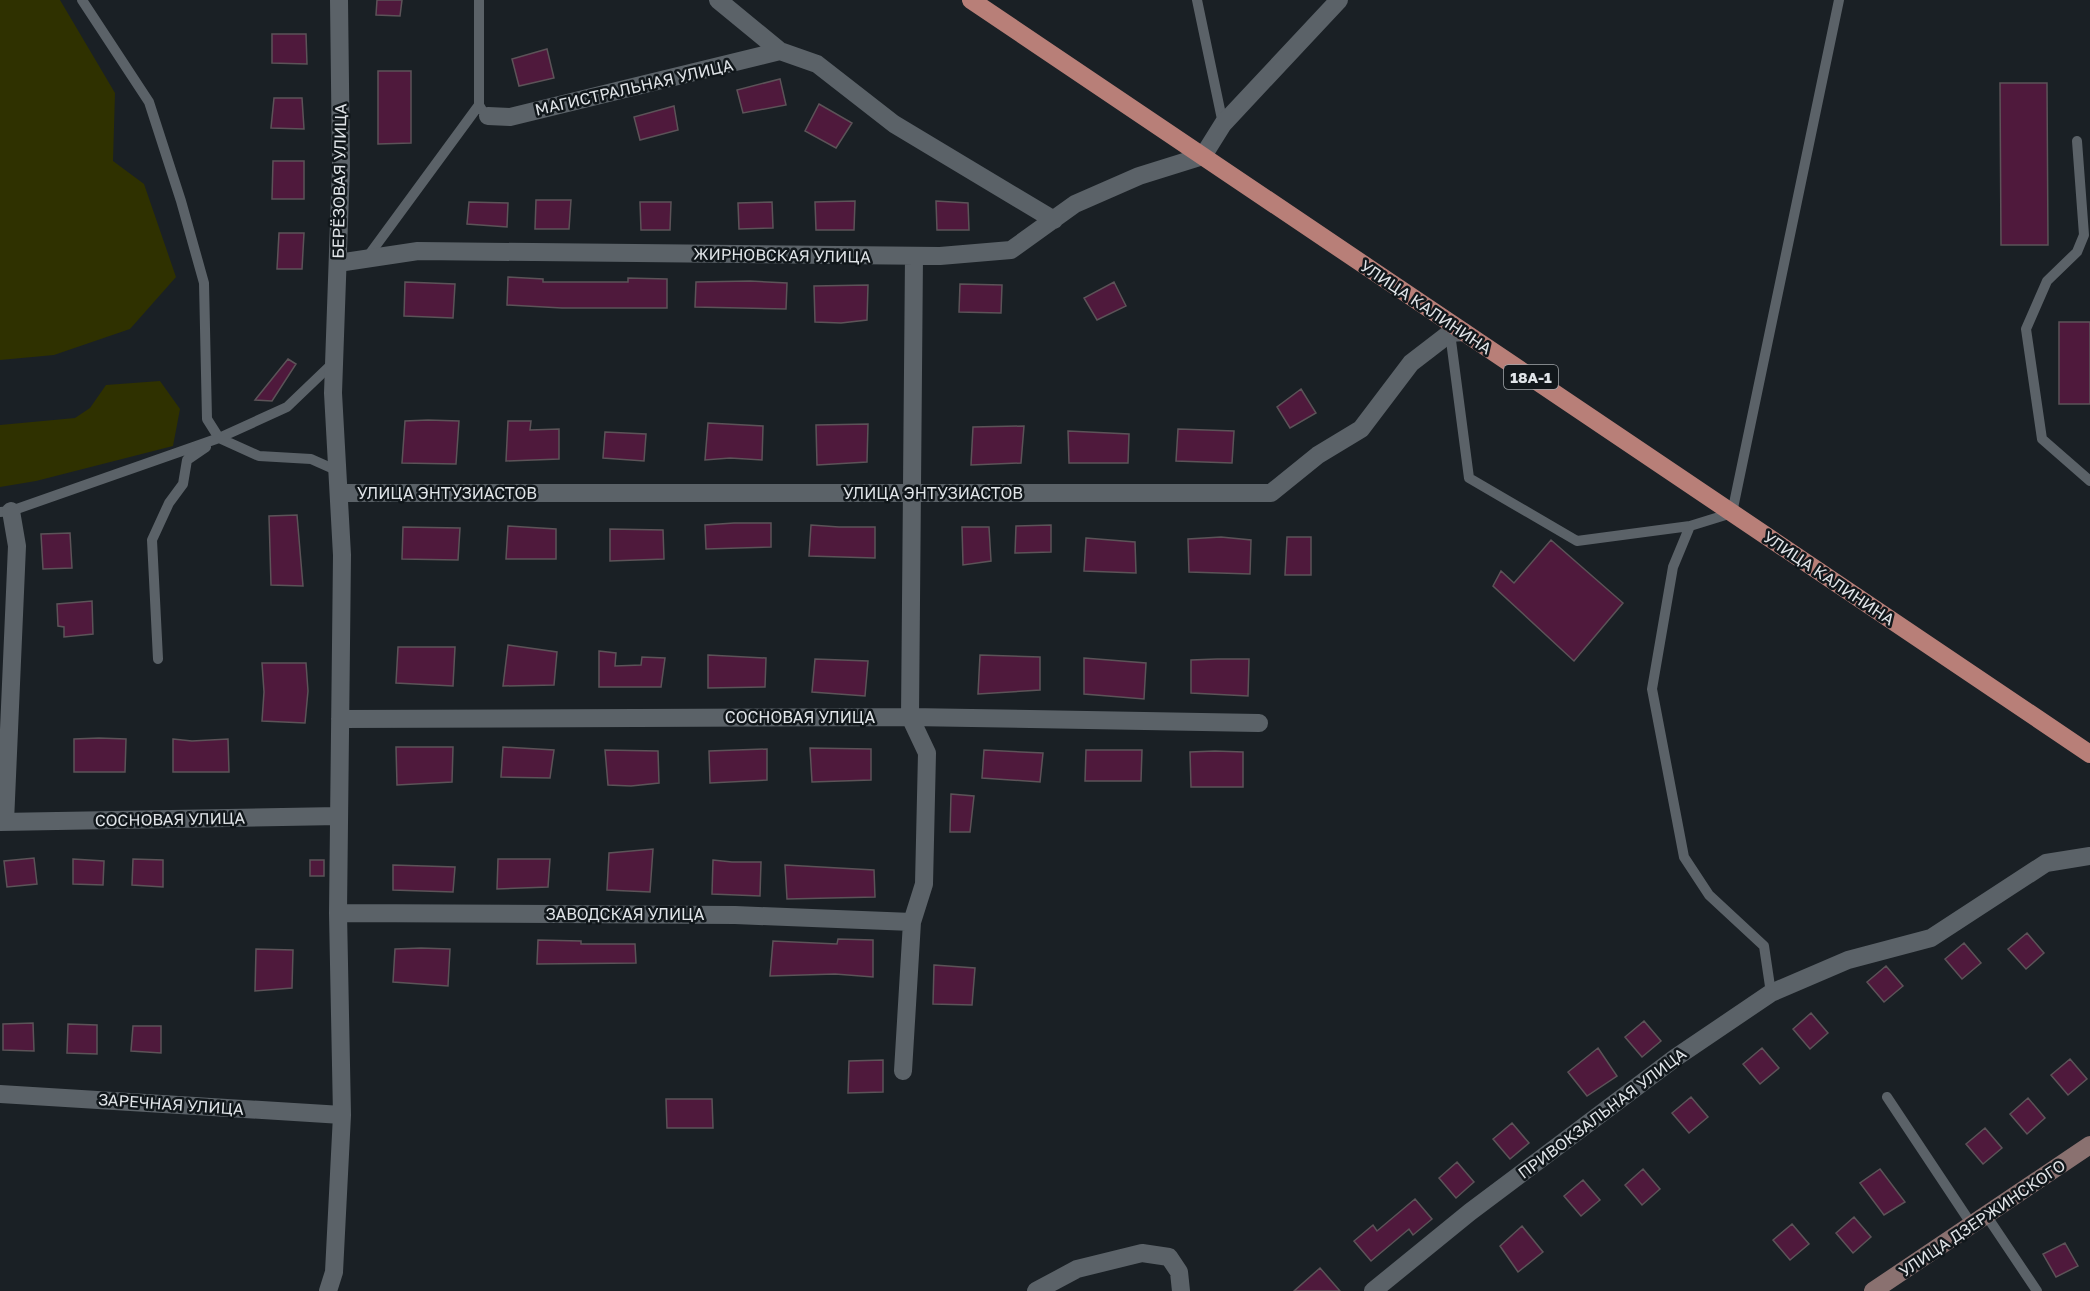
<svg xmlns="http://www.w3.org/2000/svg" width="2090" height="1291" viewBox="0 0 2090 1291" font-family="'Golos Text',sans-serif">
	<rect width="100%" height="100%" fill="#1a2025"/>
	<!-- green -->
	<path fill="#2f3100" d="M0,0H60L115,93L113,161L144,184L176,277L130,329L54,355L0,360Z
		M160,381L180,409L173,446L36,481L0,487V425L75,418L90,408L106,385Z"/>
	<!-- building -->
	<path fill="#4f193c" stroke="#5c5358" stroke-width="1.5" d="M377,0H402L400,16L376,15Z
		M272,34H306L307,64L272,63Z
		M547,49L554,78L519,86L512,59Z
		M378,71H411V143L378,144Z
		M780,79L786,105L743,113L737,90Z
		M2000,83H2047L2048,245H2001Z
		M274,98H302L304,129L271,128Z
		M819,104L852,123L836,148L805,131Z
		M674,106L678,130L640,140L634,117Z
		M273,161H304V199H272Z
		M536,200H571L569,229H535Z
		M855,201L854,230H816L815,202Z
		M936,201L968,203L969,230H937Z
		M469,202L508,203L507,227L467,224Z
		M640,202H671L670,230H641Z
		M772,202L773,228L739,229L738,203Z
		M279,233H304L302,269H277Z
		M508,277L543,279V282H628V278L667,279V308H562L507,305Z
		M750,281L787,283L786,309L695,307L696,282Z
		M405,282L455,284L453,318L404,316Z
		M1114,282L1126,306L1097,320L1084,298Z
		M960,284L1002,285L1001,313L959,312Z
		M868,285L867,320L841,323L815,322L814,286Z
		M2059,322H2090V404H2059Z
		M288,359L296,364L272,401L255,400Z
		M1301,389L1316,413L1290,428L1277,407Z
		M428,420L459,421L456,464L402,463L405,421Z
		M508,421H531L530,430L559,429V459L506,461Z
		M708,423L763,426L762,460L730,458L705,460Z
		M868,424L867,462L817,465L816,425Z
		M1024,426L1021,463L971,465L973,427Z
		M1178,429L1234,431L1232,463L1176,461Z
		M1068,431L1129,434L1128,463H1069Z
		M605,432L646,434L644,461L603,458Z
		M297,515L303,586L271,585L269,516Z
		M734,523H771V547L706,549L705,525Z
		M811,525L839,527H875V558L809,556Z
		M1051,525V552L1015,553L1016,526Z
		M508,526L556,529V559H506Z
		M403,527L460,528L458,560L402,559Z
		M962,527H989L991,561L963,565Z
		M610,529L663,530L664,559L610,561Z
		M70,533L72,568L43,569L41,534Z
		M1221,537L1251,540L1250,574L1189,572L1188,539Z
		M1287,537H1311V575H1285Z
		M1086,538L1135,542L1136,573L1084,571Z
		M1551,540L1623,603L1574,661L1493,586L1501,571L1514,583Z
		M92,601L93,634L64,637V627L58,626L57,604Z
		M508,645L557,652L554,685L503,686Z
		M398,647H455L453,686L396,683Z
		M599,651L616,653L615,666L641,665L642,657L665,658L661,687H599Z
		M708,655L766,658L765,687L708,688Z
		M980,655L1040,657V690L978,694Z
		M1084,658L1146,663L1144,699L1084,694Z
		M815,659L868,661L865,696L812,692Z
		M1217,659H1249L1248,696L1191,693V660Z
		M262,663H306L308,691L305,723L262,721L264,692Z
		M99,738L126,739L125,772H74V739Z
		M173,739L192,741L228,739L229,772H173Z
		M396,747H453L452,782L397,785Z
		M503,747L554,750L550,778L501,777Z
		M810,748L871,749V780L812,782Z
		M767,749V780L710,783L709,751Z
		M605,750L658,751L659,783L631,786L608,785Z
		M984,750L1043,753L1040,782L982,778Z
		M1086,750H1142L1141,781H1085Z
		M1215,751L1243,752V787H1191L1190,752Z
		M951,794L974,796L970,832H950Z
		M653,849L650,892L607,890L609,853Z
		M34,858L37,884L7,887L4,861Z
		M73,859L104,861L103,885L73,884Z
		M133,859L163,860V887L132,885Z
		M498,859H550L548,887L497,889Z
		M310,860H324V876H310Z
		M713,860L732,862H761L760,896L712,894Z
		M393,865L455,867L453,892L393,890Z
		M785,865L874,870L875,897L787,899Z
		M2027,933L2044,953L2026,969L2008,949Z
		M838,939L873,940V977L835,974L770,976L773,941L837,944Z
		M538,940L581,941V944H635L636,963L537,964Z
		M1964,943L1981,963L1962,979L1945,959Z
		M421,948L450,949L448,986L393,982L395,949Z
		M256,949L293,950L292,988L255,991Z
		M934,965L975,968L972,1005L933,1004Z
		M1886,966L1903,986L1884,1002L1867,982Z
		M1811,1013L1828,1033L1810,1049L1793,1029Z
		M1644,1021L1661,1041L1642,1057L1625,1037Z
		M33,1023L34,1051L3,1050V1024Z
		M68,1024L97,1025V1054L67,1053Z
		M133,1026H161V1053L131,1051Z
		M1598,1048L1617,1076L1587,1096L1568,1072Z
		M1762,1048L1779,1068L1760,1084L1743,1064Z
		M2070,1059L2087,1079L2068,1095L2051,1075Z
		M883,1060V1092L848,1093L849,1061Z
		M1691,1097L1708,1117L1689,1133L1672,1113Z
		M2028,1098L2045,1118L2027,1134L2010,1114Z
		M666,1099H712L713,1128H667Z
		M1512,1123L1529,1143L1510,1159L1493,1139Z
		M1985,1128L2002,1148L1983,1164L1966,1144Z
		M1457,1162L1474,1182L1456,1198L1439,1178Z
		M1643,1169L1660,1189L1642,1205L1625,1185Z
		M1880,1169L1905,1202L1884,1215L1860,1183Z
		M1583,1180L1600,1200L1581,1216L1564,1196Z
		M1415,1199L1432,1219L1413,1235L1409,1229L1371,1261L1354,1241L1373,1225L1377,1231Z
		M1854,1217L1871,1237L1853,1253L1836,1233Z
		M1792,1224L1809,1244L1790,1260L1773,1240Z
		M1522,1226L1543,1252L1518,1272L1500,1246Z
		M2065,1243L2078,1266L2056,1277L2043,1254Z
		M1320,1268L1340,1291H1294Z"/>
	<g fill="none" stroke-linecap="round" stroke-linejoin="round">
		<!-- lane -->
		<path stroke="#5b6268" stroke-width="10" d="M82,0L149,102L181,201L204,283L207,419L219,438L259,456L311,459L338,471
			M479,0V105L482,110
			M1197,0L1223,124
			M2077,141L2084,235L2077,252L2047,281L2026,329L2042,439L2090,481
			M366,259L479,105
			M1450,333L1469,478L1577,541L1690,526L1732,513L1839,0
			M0,512L11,511L219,438L287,407L334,362
			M1690,526L1673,567L1652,689L1684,857L1709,895L1764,946L1771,993
			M158,659L152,540L169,503L183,484L187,460L206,447
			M1887,1097L1972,1225
			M1986,1215L2037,1291"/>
		<!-- street -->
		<path stroke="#5b6268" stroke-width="18" d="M718,0L780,51
			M488,116L510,117L780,51L817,64L894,124L1054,220
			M338,263L418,251L940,256L1011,250L1075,204L1139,176L1203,156L1223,124L1339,0
			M339,493H1271L1318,455L1361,429L1411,363L1450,333L1464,332
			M340,719L910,717L1259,723
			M0,822L339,816
			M5,822L17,546L11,511
			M338,913L735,915L912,922
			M903,1071L912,922L924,884L927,753L910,717L914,256
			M0,1094L342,1115
			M328,1291L334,1272L342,1115L338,913L342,555L333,393L341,166L339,0
			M1036,1291L1077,1269L1142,1253L1169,1257L1179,1272L1181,1291
			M1373,1291L1470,1212L1675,1058L1771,993L1848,960L1931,938L2046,863L2090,856"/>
		<!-- secondary -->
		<path stroke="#8a7170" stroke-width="18" d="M1873,1291L2090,1145"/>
		<!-- primary -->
		<path stroke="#b87f78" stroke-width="18" d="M971,0L2090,754"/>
	</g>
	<g text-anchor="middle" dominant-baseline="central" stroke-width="5" stroke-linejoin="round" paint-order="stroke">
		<!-- shield labels -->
		<rect fill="#11171b" stroke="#a2a6aa" stroke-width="1.5" x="1504" y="365" width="54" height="24" rx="4.5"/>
		<g font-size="15" font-weight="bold" fill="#e0e4e8">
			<text x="1531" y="377">18А-1</text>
		</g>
		<!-- street labels -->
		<g font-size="16" fill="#e0e4e8" stroke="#11171b">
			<text transform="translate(634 87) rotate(-13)">МАГИСТРАЛЬНАЯ УЛИЦА</text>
			<text transform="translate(339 181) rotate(-89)">БЕРЁЗОВАЯ УЛИЦА</text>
			<text transform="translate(782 255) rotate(1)">ЖИРНОВСКАЯ УЛИЦА</text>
			<text transform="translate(1426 307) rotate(34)">УЛИЦА КАЛИНИНА</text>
			<text x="447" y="493">УЛИЦА ЭНТУЗИАСТОВ</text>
			<text x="933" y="493">УЛИЦА ЭНТУЗИАСТОВ</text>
			<text transform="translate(1829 578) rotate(34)">УЛИЦА КАЛИНИНА</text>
			<text x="800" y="717">СОСНОВАЯ УЛИЦА</text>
			<text transform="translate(170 819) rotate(-1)">СОСНОВАЯ УЛИЦА</text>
			<text x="625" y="914">ЗАВОДСКАЯ УЛИЦА</text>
			<text transform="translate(171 1104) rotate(4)">ЗАРЕЧНАЯ УЛИЦА</text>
			<text transform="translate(1602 1113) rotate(-37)">ПРИВОКЗАЛЬНАЯ УЛИЦА</text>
			<text transform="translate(1982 1218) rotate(-34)">УЛИЦА ДЗЕРЖИНСКОГО</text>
		</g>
	</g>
</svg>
